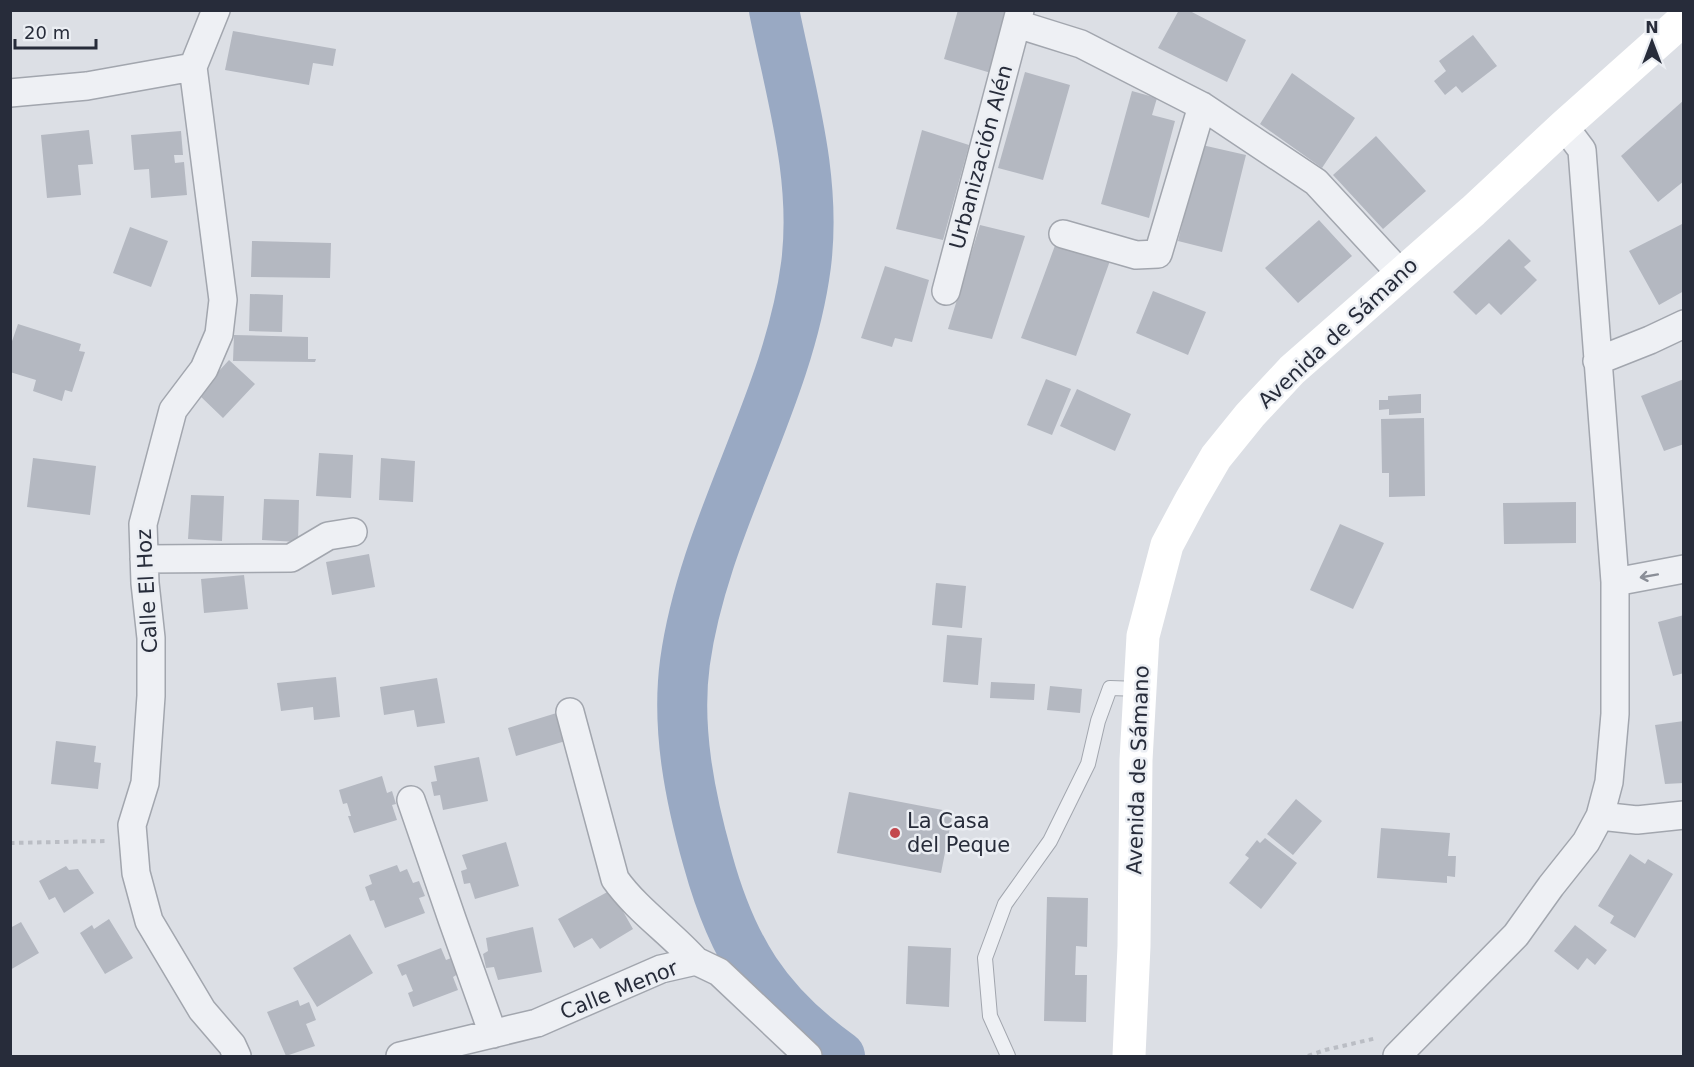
<svg xmlns="http://www.w3.org/2000/svg" width="1694" height="1067" viewBox="0 0 1694 1067" font-family="'DejaVu Sans',sans-serif">
	<rect width="100%" height="100%" fill="#dcdfe5"/>
	<g fill="none" stroke-linecap="round" stroke-linejoin="round">
		<!-- river -->
		<path stroke="#99a9c3" stroke-width="50" d="M774,10C791,95 817,178 806,265C788,403 704,524 685,662C676,728 690,798 708,861C732,948 766,1003 840,1056"/>
	</g>
	<!-- building -->
	<path fill="#b4b8c1" d="M958,10H1009L991,73L944,59Z
		M1179,10H1188L1246,40L1227,82L1158,48Z
		M233,31L336,49L333,66L313,63L309,85L225,70Z
		M1473,35L1497,66L1462,93L1456,86L1445,95L1434,81L1446,71L1439,61Z
		M1025,72L1070,85L1043,180L998,168Z
		M1292,73L1355,118L1322,168L1260,124Z
		M1132,91L1157,98L1152,115L1175,121L1149,218L1101,204Z
		M1684,100V181L1658,202L1621,156Z
		M89,130L93,164L78,165L81,195L47,198L41,135Z
		M922,130L969,145L943,240L896,229Z
		M181,131L183,155H174L175,163L184,162L187,195L151,198L149,169L134,170L131,135Z
		M1376,136L1426,191L1383,229L1333,175Z
		M1202,145L1246,155L1222,252L1178,241Z
		M1319,220L1352,256L1298,303L1265,268Z
		M1684,223V291L1659,305L1629,251Z
		M980,225L1025,236L992,339L948,329Z
		M130,227L168,241L151,287L113,273Z
		M1509,239L1531,261L1524,267L1537,280L1501,315L1489,303L1476,315L1453,292Z
		M1057,240L1111,258L1076,356L1021,338Z
		M252,241L331,243L330,278L251,277Z
		M885,266L929,280L912,342L895,338L892,347L861,338Z
		M1153,291L1206,312L1188,355L1136,333Z
		M250,294L283,295L282,332L249,331Z
		M18,324L81,344L79,351L85,352L72,392L65,390L62,401L33,391L36,380L10,372V347Z
		M234,335L308,337V359H316L315,362L233,361Z
		M229,360L255,384L223,418L198,394Z
		M1046,379L1071,389L1052,435L1027,425Z
		M1684,379V444L1664,451L1641,396Z
		M1077,389L1131,414L1115,451L1060,426Z
		M1421,394V413L1389,415V409L1379,410V400H1388V396Z
		M1424,418L1425,496L1389,497V473H1382L1381,419Z
		M319,453L353,455L351,498L316,496Z
		M33,458L96,466L90,515L27,507Z
		M381,458L415,461L413,502L379,500Z
		M191,495L224,496L222,541L188,539Z
		M264,499L299,500L298,542L262,540Z
		M1576,502V543L1504,544L1503,503Z
		M1340,524L1384,543L1353,609L1310,590Z
		M369,554L375,587L332,595L326,562Z
		M244,575L248,609L204,613L201,579Z
		M936,583L966,586L962,628L932,625Z
		M1684,615V673L1673,676L1658,622Z
		M947,635L982,638L978,685L943,682Z
		M336,677L340,717L314,720L313,707L281,711L277,683Z
		M437,678L445,723L417,727L414,710L384,715L380,687Z
		M991,682L1035,684L1034,700L990,698Z
		M1050,686L1082,689L1080,713L1047,710Z
		M563,711L572,739L516,756L508,728Z
		M1684,721V783L1665,784L1655,725Z
		M56,741L96,746L94,762L101,763L98,789L51,784Z
		M479,757L488,801L443,810L440,795L434,796L431,782L437,781L434,766Z
		M382,776L387,793L392,791L396,804L392,805L397,820L354,833L348,816H351L347,803L343,804L339,790Z
		M849,792L953,812L941,873L837,853Z
		M1296,799L1322,821L1293,855L1267,834Z
		M1381,828L1450,833L1448,856H1456L1455,877L1447,876V883L1377,878Z
		M1265,838L1297,863L1261,909L1229,883L1249,858L1245,855L1257,840L1260,843Z
		M506,842L519,886L475,899L470,883L464,884L461,871L467,869L462,855Z
		M1630,854L1645,864L1648,859L1673,874L1635,938L1610,923L1614,916L1598,906Z
		M397,865L400,872L407,869L413,883L419,881L425,896L419,898L425,913L385,928L374,900L370,901L365,887L372,884L369,875Z
		M66,866L69,870L78,869L94,893L64,913L55,897L49,900L39,881Z
		M611,890L633,929L600,949L592,938L574,948L558,919Z
		M1047,897L1088,898L1087,947L1076,946L1075,975H1087L1086,1022L1044,1021Z
		M109,919L133,958L105,974L80,933L92,925L94,929Z
		M21,922L39,953L10,970V928Z
		M1575,925L1607,950L1595,965L1587,958L1578,970L1554,951Z
		M533,927L542,972L498,980L494,967L486,968L483,954L488,951L486,938Z
		M350,934L373,973L317,1007L293,968Z
		M908,946L951,948L949,1007L906,1004Z
		M441,948L446,960L451,958L458,974L453,977L458,990L413,1007L408,993L413,991L406,974L402,976L397,965Z
		M298,1000L300,1006L309,1002L316,1020L306,1024L315,1046L286,1056L267,1012Z"/>
	<g fill="none" stroke-linecap="round" stroke-linejoin="round">
		<defs>
			<path id="lane" d="M1008,1056L990,1016L985,958L1005,904L1050,841L1088,764L1098,721L1110,688L1140,689"/>
			<path id="street" d="M216,10L193,67L223,300L219,334L204,369L173,410L143,524L145,583L151,638V696L145,783L132,825L136,873L149,921L202,1010L232,1045L237,1056
				M1017,24L1081,44L1202,106L1316,182L1401,274
				M10,93L87,86L193,67
				M1063,234L1136,255L1158,254L1202,106
				M946,291L1020,10
				M1597,361L1650,340L1684,324
				M144,559L291,558L328,536L353,532
				M1615,582L1684,569
				M570,712L615,879C637,910 670,932 696,961
				M411,800L452,919L493,1034
				M1600,816L1637,820L1684,815
				M400,1056L537,1023L661,969L696,961L719,972L808,1056
				M1397,1056L1516,935L1551,886L1586,842L1600,816L1609,782L1615,714V582L1582,150L1564,126"/>
		</defs>
		<!-- lane casing -->
		<use href="#lane" stroke="#a2a6ae" stroke-width="16"/>
		<!-- street casing -->
		<use href="#street" stroke="#a2a6ae" stroke-width="30"/>
		<!-- path -->
		<path stroke="#babdc4" stroke-width="4" stroke-dasharray="4.5 4.5" stroke-linecap="butt" d="M10,843L106,841
			M1308,1056L1325,1050L1377,1038"/>
		<!-- lane -->
		<use href="#lane" stroke="#eef0f4" stroke-width="14"/>
		<!-- street -->
		<use href="#street" stroke="#eef0f4" stroke-width="27"/>
		<!-- secondary -->
		<path stroke="#fff" stroke-width="33" d="M1129,1056L1134,946L1136,760L1143,636L1167,545L1191,500L1216,457L1250,415L1292,370L1473,211L1564,126L1684,19"/>
	</g>
	<!-- one-way arrows -->
	<defs><path id="oneway-shaft" d="M-6 0H5M1.5-3L5.5 0L1.5 3" fill="none" stroke-width="1.6" stroke-linecap="round" stroke-linejoin="round" transform="scale(1.5)"/></defs>
	<use stroke="#8a8e97" href="#oneway-shaft" transform="translate(1649 576) rotate(170)"/>
	<!-- markers -->
	<circle fill="#c3484e" stroke="#ebeef3" stroke-width="2" cx="895" cy="833" r="6"/>
	<g text-anchor="middle" dominant-baseline="central" stroke-width="5" stroke-linejoin="round" paint-order="stroke">
		<!-- street labels -->
		<g font-size="21" fill="#272c3a" stroke="#ebeef3">
			<text transform="translate(981 157) rotate(-75)">Urbanización Alén</text>
			<text transform="translate(1338 333) rotate(-43)">Avenida de Sámano</text>
			<text transform="translate(147 591) rotate(-93)">Calle El Hoz</text>
			<text transform="translate(1138 770) rotate(-88)">Avenida de Sámano</text>
			<text transform="translate(619 990) rotate(-22)">Calle Menor</text>
		</g>
		<!-- poi labels -->
		<g font-size="21" fill="#272c3a" stroke="#ebeef3" text-anchor="start">
			<text x="907" y="821">La Casa<tspan x="907" dy="24">del Peque</tspan></text>
		</g>
	</g>
	<!-- border -->
	<rect width="1694" height="1067" fill="none" stroke="#272c3a" stroke-width="24"/>
	<!-- north arrow -->
	<g transform="translate(1652 42)" stroke="#ebeef3" stroke-width="4.5" paint-order="stroke">
	<path d="M0-4.5L10 22L0 15L-10 22Z" fill="#272c3a"/>
	<text y="-9" font-size="16" font-weight="bold" text-anchor="middle" fill="#272c3a">N</text>
	</g>
	<!-- scale -->
	<path d="M15 39v9h81v-9" fill="none" stroke="#272c3a" stroke-width="3"/>
	<text x="24" y="39" font-size="18" fill="#272c3a" stroke="#ebeef3" stroke-width="4.5" paint-order="stroke">20 m</text>
</svg>
